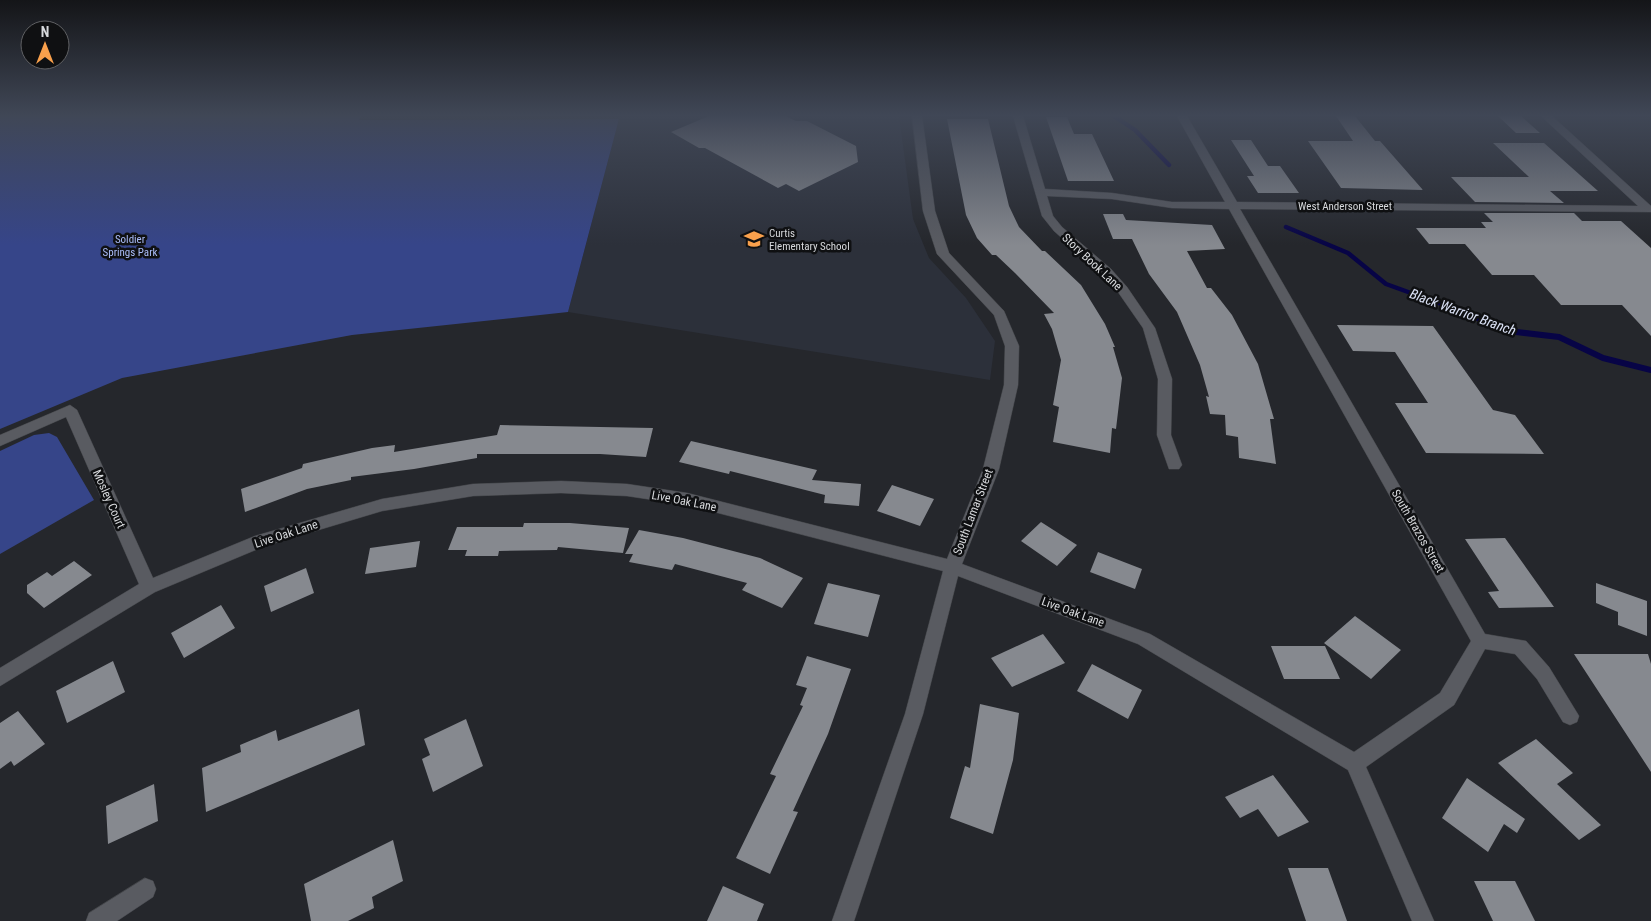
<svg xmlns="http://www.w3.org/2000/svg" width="1651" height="921" viewBox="0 0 1651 921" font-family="'Roboto Condensed',sans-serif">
	<rect width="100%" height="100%" fill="#25272c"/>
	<!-- built -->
	<path fill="#2c303a" d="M361,116H899L913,219L929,258L966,298L995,341L990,380L568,312L619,119L358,120Z"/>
	<!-- green -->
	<path fill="#364589" d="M0,116H361L359,120L619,119L568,312L352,335L122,378L0,429Z
		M49,433L57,437L94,500L0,554V451L34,435Z"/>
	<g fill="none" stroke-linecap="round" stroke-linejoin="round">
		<!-- stream-far1 -->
		<path stroke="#070446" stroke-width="4.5" d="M1114,116L1135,130L1169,165
			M1286,227L1348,253L1386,284L1469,314"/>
		<!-- stream -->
		<path stroke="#070446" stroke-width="6" d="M1466,313L1508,331L1559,337L1603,358L1651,370"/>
	</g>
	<!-- building -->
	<path fill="#86898f" d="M709,116H785L796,121H807L856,146L858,162L799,191L786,184L778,188L705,148H699L671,132Z
		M1336,116H1355L1375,141H1380L1423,190L1341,188L1308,141H1353Z
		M1498,116H1521L1540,133H1516Z
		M1046,117H1067L1074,134H1092L1114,181H1068Z
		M947,119H988L1009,206L1019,227L1042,251H1045L1081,285L1105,324L1115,347H1113L1122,378L1116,429L1112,428L1110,453L1053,442L1059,407L1053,405L1061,360L1052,329L1044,314L1054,313L1015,273L996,255H992L977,238L966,215Z
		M1231,140H1251L1268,166H1280L1299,193H1258L1247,176H1254Z
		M1493,143H1544L1598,191H1550L1564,203L1475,202L1451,177H1529Z
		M1484,213H1574L1582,221H1621L1651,248V336L1622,305H1561L1534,275H1492L1465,244H1429L1416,228H1486L1481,222H1493Z
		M1103,214H1123L1126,220L1212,225L1225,249L1187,251L1207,288H1211L1232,315L1258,364L1274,419H1270L1276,464L1239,458L1238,437L1226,435L1225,415L1210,414L1206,396L1209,397L1200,365L1177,312L1149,274L1132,239H1113Z
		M1337,325L1433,326L1493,410L1515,415L1544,454L1426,453L1395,403H1428L1395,352L1353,351Z
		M500,425L653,428L646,457L600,454H477V458L414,469L351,477V480L307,489L245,512L241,489L302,468L303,464L372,448L395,445L394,452L497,435Z
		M691,441L817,470L812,480L861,484L859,506L824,503L825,495L730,471L729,474L679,462Z
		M892,485L934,499L920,526L877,511Z
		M1041,522L1077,545L1057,566L1021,541Z
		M524,523H570L629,528L623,553L558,547L557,550L499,551L498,556H465L467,550H448L457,527H523Z
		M639,530L683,538L760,558L803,578L782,608L742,590L747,583L675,564L672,570L629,562L633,554H625Z
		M1505,538L1554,607L1499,608L1488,592L1499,591L1465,539Z
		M420,541L416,567L365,574L370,548Z
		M1098,552L1142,569L1135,589L1090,572Z
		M74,561L92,575L44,608L27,593V585L47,572L52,576Z
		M306,568L314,593L271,612L264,586Z
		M828,583L880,595L868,637L814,624Z
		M1596,583L1647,601V636L1618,625V612L1596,603Z
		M221,605L235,628L184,658L171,633Z
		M1355,616L1401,650L1371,679L1324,643Z
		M1043,634L1065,663L1012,687L991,658Z
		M1271,646H1325L1340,679H1284Z
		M1574,654H1648L1651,664V772Z
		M807,656L851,669L828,734L793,811L798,812L770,874L736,858L776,776L770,774L803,706L800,705L807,688L796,685Z
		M113,661L125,692L67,723L56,691Z
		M1092,664L1142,690L1128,719L1077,691Z
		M980,704L1019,713L1013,760L993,834L950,818L965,766L970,768Z
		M359,709L365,745L206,812L202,768L241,752L240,745L276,730L278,741Z
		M18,711L45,744L14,766L11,761L0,769V723Z
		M466,719L483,766L433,792L422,759L430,755L424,739Z
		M1536,739L1573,773L1557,784L1601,825L1579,840L1498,763Z
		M1273,775L1309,822L1278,837L1258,809L1240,818L1225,797Z
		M1467,778L1525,819L1517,833L1504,824L1488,852L1442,818Z
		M154,784L158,821L108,844L106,806Z
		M393,840L403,881L372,897L374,908L348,921H311L304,884Z
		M1288,868H1328L1347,921H1306Z
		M1474,881H1515L1535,921H1493Z
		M723,886L764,904L757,921H707Z"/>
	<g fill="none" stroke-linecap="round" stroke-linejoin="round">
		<defs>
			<path id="minor" d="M912,116H922L935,211L949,253L1004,311L1019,346L1018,385L999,469L962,564L1150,634L1354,752L1440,693L1471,641L1229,209L1172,208L1112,199L1047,196L1053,216L1062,227L1111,269L1127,287L1155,328L1172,379L1171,435L1182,465L1179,469H1169L1157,435L1158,379L1143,328L1118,292L1103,275L1054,231L1042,216L1013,116H1023L1045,189L1112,193L1172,202H1225L1177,116H1187L1237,202L1638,206L1541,116H1552L1651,206V212L1240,209L1485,634L1526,641L1549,667L1579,716L1577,722L1570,725L1563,722L1537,679L1515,654L1485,649L1454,705L1366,767L1434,921H1412L1348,770L1138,644L958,576L923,714L854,921H832L905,714L943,571L687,505L627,496L561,493L473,496L382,511L265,546L155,592L0,686V668L139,584L66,417L0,446V435L70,405L77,410L153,578L255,536L382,499L473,484L561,481L627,484L687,493L947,559L983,469L1004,385L1005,346L994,315L937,254L923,211Z
				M145,878L153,881L156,889L153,897L117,921H86L89,913Z"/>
		</defs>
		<!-- minor casing -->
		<use href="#minor" stroke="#424448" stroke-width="1"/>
		<!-- minor -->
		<use href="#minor" fill="#595b61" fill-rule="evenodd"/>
	</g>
	<!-- sky -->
	<linearGradient id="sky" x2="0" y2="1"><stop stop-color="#141518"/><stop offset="0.47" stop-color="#404756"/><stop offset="1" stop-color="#404756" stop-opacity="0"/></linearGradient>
	<rect width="1651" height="245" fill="url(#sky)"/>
	<!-- icons -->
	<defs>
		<symbol id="school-bare" viewBox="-9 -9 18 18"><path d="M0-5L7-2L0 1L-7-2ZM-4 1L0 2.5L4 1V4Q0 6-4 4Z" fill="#f9a04c" stroke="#0f1012" stroke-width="2.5" paint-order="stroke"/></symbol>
	</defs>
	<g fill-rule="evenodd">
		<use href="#school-bare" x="740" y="225" width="28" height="28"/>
	</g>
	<g text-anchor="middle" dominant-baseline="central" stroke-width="5" stroke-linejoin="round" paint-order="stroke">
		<!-- far-street labels -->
		<g font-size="11" fill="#d7d9dc" stroke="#0f1012">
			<text x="1345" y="206">West Anderson Street</text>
		</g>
		<!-- far-poi labels -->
		<g font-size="11" fill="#d7d9dc" stroke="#0f1012" text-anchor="start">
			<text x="769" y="233">Curtis<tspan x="769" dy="13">Elementary School</tspan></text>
		</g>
		<!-- far-park labels -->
		<g font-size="11" fill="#acbefa" stroke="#0f1012">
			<text x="130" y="239">Soldier<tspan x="130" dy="13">Springs Park</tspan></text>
		</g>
		<!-- street labels -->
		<g font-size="12" fill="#d7d9dc" stroke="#0f1012">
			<text transform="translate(1092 262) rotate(43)">Story Book Lane</text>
			<text transform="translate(109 499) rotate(66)">Mosley Court</text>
			<text transform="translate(684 501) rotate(11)">Live Oak Lane</text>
			<text transform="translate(973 512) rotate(-69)">South Lamar Street</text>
			<text transform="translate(1418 531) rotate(60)">South Brazos Street</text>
			<text transform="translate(286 534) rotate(-18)">Live Oak Lane</text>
			<text transform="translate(1073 612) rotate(20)">Live Oak Lane</text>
		</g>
		<!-- water labels -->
		<g font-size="14" font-style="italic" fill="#dae1f5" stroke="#0f1012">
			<text transform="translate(1463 312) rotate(20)">Black Warrior Branch</text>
		</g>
	</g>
	<!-- north arrow -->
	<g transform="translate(45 45)"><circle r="24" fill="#0f1012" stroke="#5f6063"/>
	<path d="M0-4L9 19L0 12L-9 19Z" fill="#f9a04c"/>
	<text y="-8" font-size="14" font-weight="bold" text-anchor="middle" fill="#d7d9dc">N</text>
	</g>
</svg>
